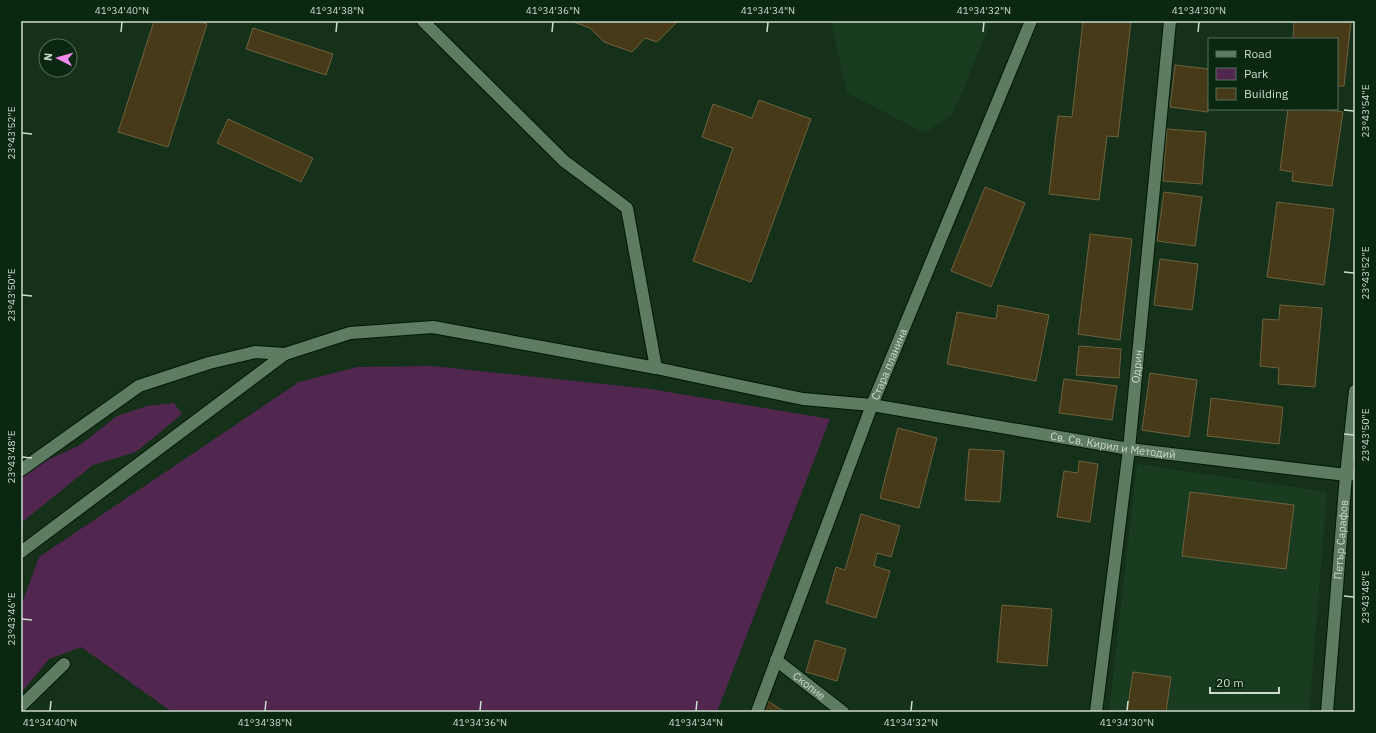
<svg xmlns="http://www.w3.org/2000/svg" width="1376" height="733" viewBox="0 0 1376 733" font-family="'IBM Plex Sans',sans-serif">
	<rect width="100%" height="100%" fill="#15311a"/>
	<!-- built -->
	<path fill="#193c21" d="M831,21H991L953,114L925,133L847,93Z
		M1137,464L1327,492L1309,712H1109Z"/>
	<!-- green -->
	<path fill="#51264f" d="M432,366L651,389L830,419L717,712H172L81,647L49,659L21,693V606L39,557L299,382L357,367Z
		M174,403L182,414L136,452L93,465L21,523V472L80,445L117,416L147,406Z"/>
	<!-- building -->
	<path fill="#463a18" stroke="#6e613e" d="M154,21H199L207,24L168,147L118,132Z
		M571,21H677L675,24L657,42L645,38L632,52L604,42L590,28Z
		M1083,21H1131L1118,137L1107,136L1099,200L1049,194L1058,116L1072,117Z
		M1294,21H1351L1344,86H1337V39H1293Z
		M253,28L333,54L326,75L246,49Z
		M1175,65L1209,69L1208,112L1170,107Z
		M759,100L811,119L751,282L693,261L733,148L702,137L713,104L752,118Z
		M1288,109H1322L1343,112L1332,186L1292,181L1293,172L1280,170Z
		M228,119L313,158L301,182L217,143Z
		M1167,129L1206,132L1202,184L1163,181Z
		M985,187L1025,203L991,287L951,271Z
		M1164,192L1202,197L1195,246L1157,241Z
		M1277,202L1334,209L1324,285L1267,277Z
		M1090,234L1132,239L1120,340L1078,334Z
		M1160,259L1198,264L1192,310L1154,305Z
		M998,305L1049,315L1036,381L947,364L957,312L996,319Z
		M1280,305L1322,308L1315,387L1278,384L1279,368L1260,366L1263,319L1279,320Z
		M1079,346L1121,349L1119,378L1076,375Z
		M1150,373L1197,380L1189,437L1142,430Z
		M1064,379L1117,386L1112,420L1059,413Z
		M1211,398L1283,407L1279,444L1207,436Z
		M898,428L937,438L919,508L880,498Z
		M969,449L1004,451L1000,502L965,500Z
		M1079,461L1098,464L1090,522L1057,517L1064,471L1078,473Z
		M1190,492L1294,505L1286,569L1182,556Z
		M861,514L900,526L891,557L877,553L874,566L890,571L876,618L826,603L836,567L845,570Z
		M1002,605L1052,609L1047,666L997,662Z
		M815,640L846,649L837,681L806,672Z
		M1133,672L1171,677L1166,712H1127Z
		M766,700L785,712H759Z"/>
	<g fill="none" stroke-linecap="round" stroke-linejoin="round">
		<defs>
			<g id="minor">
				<path d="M423,21L564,161L627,208L656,368"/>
				<path id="s1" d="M21,470L139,386L209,363L255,352L285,354L350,333L433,327L656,368L803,399L872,405L1129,449L1346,475L1355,474"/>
				<path d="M21,552L285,354"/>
				<path id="s2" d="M776,660L843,712"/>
				<path d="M21,706L64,664"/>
				<path id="s3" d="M1096,712L1129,449L1170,21"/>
				<path id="s4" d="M1327,712L1346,475L1355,391"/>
			</g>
			<g id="tertiary">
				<path id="s5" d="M757,712L872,405L1031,21"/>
			</g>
		</defs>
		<!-- minor casing -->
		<use href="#minor" stroke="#001804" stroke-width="14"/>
		<!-- tertiary casing -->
		<use href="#tertiary" stroke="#001804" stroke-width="14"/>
		<!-- minor -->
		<use href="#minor" stroke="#5d7c62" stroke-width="12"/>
		<!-- tertiary -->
		<use href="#tertiary" stroke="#5d7c62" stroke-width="12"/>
	</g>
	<!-- ticks -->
	<path fill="none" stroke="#cbdbcd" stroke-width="1.5" d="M121,32L122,22M336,32L337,22M552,32L553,22M767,32L768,22M983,32L984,22M1198,32L1199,22M1344,110L1354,111M22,133L32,134M1344,272L1354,273M22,295L32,296M1344,434L1354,435M22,457L32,458M1344,596L1354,597M22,619L32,620M50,711L51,701M265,711L266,701M480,711L481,701M696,711L697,701M911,711L912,701M1127,711L1128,701"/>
	<g text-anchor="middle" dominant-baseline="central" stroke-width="4" stroke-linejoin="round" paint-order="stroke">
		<!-- street labels -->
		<g font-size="11" fill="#cbdbcd" stroke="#0a2711">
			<text stroke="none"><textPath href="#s5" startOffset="372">Стара планина</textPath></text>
			<text stroke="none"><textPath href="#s3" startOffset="348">Одрин</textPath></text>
			<text stroke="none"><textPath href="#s1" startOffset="1138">Св. Св. Кирил и Методий</textPath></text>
			<text stroke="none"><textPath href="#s4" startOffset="173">Петър Сарафов</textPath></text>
			<text stroke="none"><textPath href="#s2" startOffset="42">Скопие</textPath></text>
		</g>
	</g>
	<!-- border -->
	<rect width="1376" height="733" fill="none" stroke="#0a2711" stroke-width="44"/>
	<!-- legend -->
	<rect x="1208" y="38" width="130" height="72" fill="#0a2711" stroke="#576f5c"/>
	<rect x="1216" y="51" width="20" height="6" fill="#5d7c62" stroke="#576f5c"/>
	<text x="1244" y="58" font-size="12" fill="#cbdbcd">Road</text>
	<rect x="1216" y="68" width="20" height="12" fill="#51264f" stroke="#576f5c"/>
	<text x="1244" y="78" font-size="12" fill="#cbdbcd">Park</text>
	<rect x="1216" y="88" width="20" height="12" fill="#463a18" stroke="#576f5c"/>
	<text x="1244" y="98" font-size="12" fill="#cbdbcd">Building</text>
	<!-- north arrow -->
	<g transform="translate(58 58) rotate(276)"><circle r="19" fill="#0a2711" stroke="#576f5c"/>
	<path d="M0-3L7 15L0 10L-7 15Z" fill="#f489f0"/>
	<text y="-6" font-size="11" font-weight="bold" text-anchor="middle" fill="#cbdbcd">N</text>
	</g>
	<!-- scale -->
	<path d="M1210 687v6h69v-6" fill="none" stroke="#cbdbcd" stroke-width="2"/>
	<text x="1216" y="687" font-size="12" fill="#cbdbcd" stroke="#0a2711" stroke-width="3" paint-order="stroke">20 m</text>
	<rect x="22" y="22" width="1332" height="689" fill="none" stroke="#cbdbcd" stroke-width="1.5"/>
	<g font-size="10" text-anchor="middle" fill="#cbdbcd">
		<text x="122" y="14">41°34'40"N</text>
		<text x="337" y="14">41°34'38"N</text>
		<text x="553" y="14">41°34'36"N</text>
		<text x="768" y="14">41°34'34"N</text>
		<text x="984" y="14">41°34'32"N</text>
		<text x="1199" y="14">41°34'30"N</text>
		<text transform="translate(1365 111) rotate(-90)" y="4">23°43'54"E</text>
		<text transform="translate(11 133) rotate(-90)" y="4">23°43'52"E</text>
		<text transform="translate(1365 273) rotate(-90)" y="4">23°43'52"E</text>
		<text transform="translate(11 295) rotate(-90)" y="4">23°43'50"E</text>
		<text transform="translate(1365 435) rotate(-90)" y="4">23°43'50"E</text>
		<text transform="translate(11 457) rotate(-90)" y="4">23°43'48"E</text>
		<text transform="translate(1365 597) rotate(-90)" y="4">23°43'48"E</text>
		<text transform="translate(11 619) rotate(-90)" y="4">23°43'46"E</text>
		<text x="50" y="726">41°34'40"N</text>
		<text x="265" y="726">41°34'38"N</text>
		<text x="480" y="726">41°34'36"N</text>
		<text x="696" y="726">41°34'34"N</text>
		<text x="911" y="726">41°34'32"N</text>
		<text x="1127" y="726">41°34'30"N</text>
	</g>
</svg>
